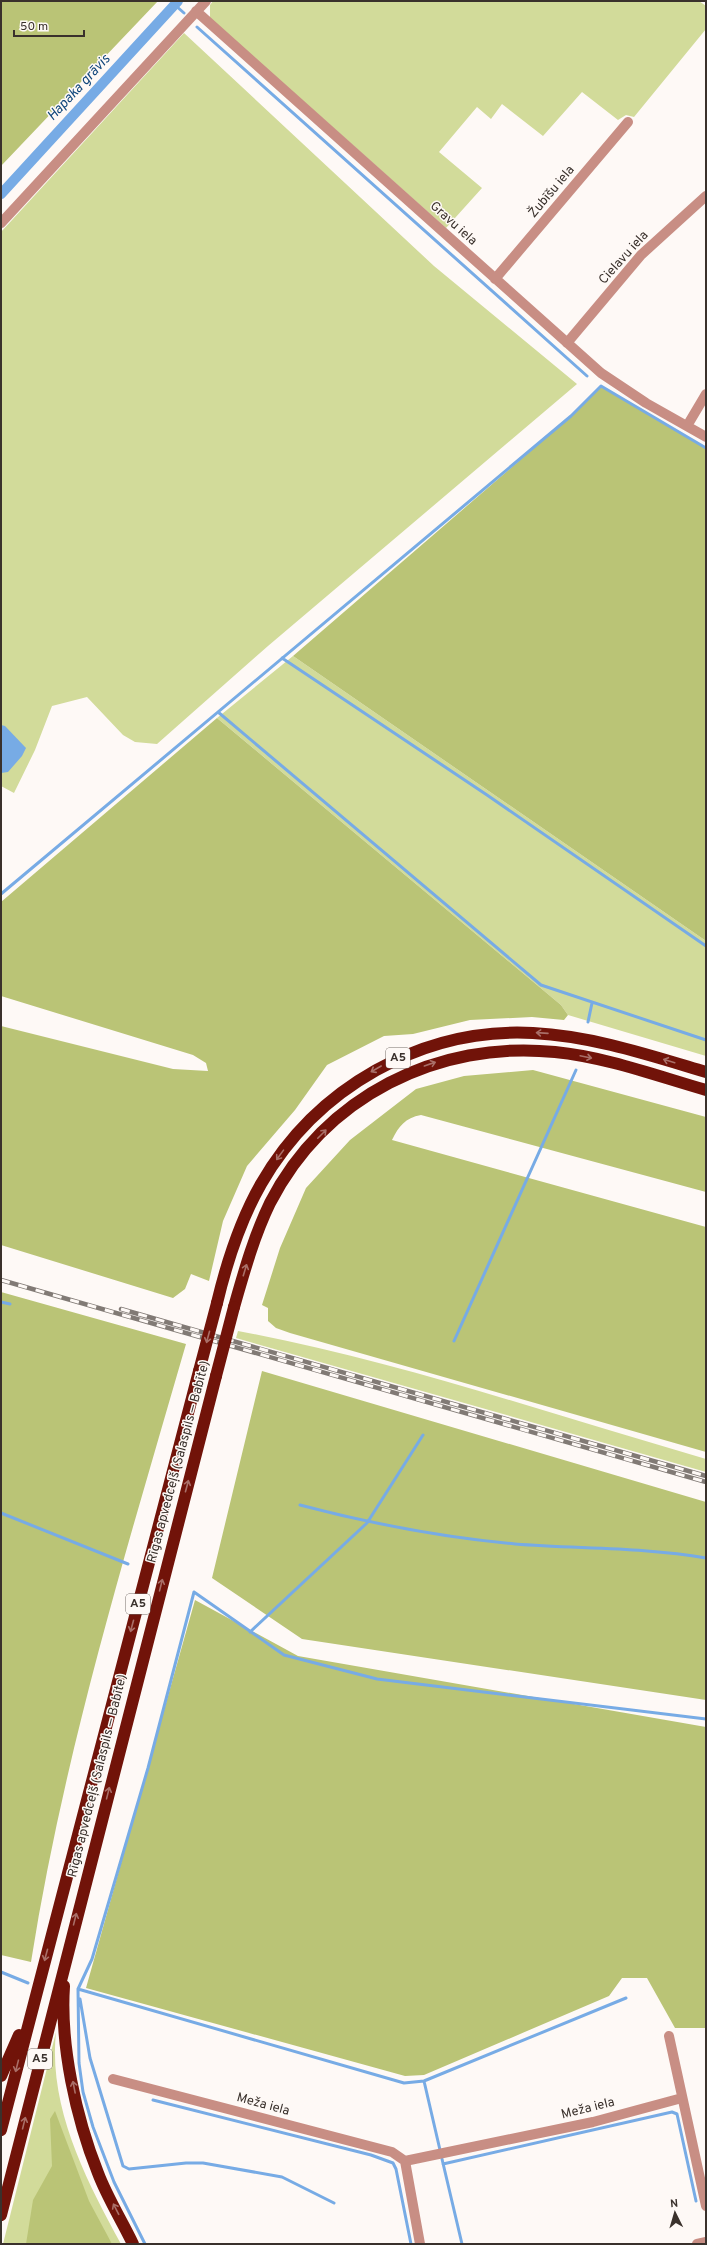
<svg xmlns="http://www.w3.org/2000/svg" width="707" height="2245" viewBox="0 0 707 2245" font-family="Overpass,sans-serif">
	<rect width="100%" height="100%" fill="#fef9f6"/>
	<!-- green -->
	<path fill="#d2db9a" d="M213,1H699L706,6V29L634,117L626,115L618,120L582,92L543,136L502,104L491,119L477,107L439,152L482,188L446,228L210,18V5Z
		M184,33L434,266L577,384L268,646L157,744L135,742L123,735L87,697L52,706L35,750L14,793L1,786V232Z
		M293,656L706,941V1056L568,1015L561,1005L217,718Z
		M238,1331C397,1361 551,1414 706,1459V1472L236,1338Z
		M56,2032C48,2107 86,2180 121,2244H3Z"/>
	<!-- forest -->
	<path fill="#bac476" d="M1,1H158L1,166Z
		M601,386L706,448V941L293,656L570,417Z
		M217,718L561,1005L568,1015L564,1020L532,1017L470,1020L413,1034L384,1036L327,1065L295,1110L247,1166L223,1221L209,1281L191,1274L185,1289L173,1298L1,1245V1026L173,1069L208,1071L206,1063L193,1055L1,996V902Z
		M533,1070L706,1117V1192L421,1115C405,1118 399,1126 392,1140L706,1227V1452L290,1333L276,1328L268,1321V1308L262,1305L280,1248L306,1188L350,1140L416,1089L464,1076Z
		M1,1292L186,1344C127,1548 64,1752 31,1962L1,1955Z
		M262,1371L706,1502V1700L302,1639L212,1578Z
		M195,1600L298,1656L706,1727V2028H675L647,1978H622L609,1996L424,2075L405,2076L86,1988Z
		M55,2111L89,2201L112,2244H26L33,2200L52,2166L50,2119Z"/>
	<!-- water -->
	<path fill="#77abe5" d="M1,725L5,726L26,748L22,756L8,772L1,773Z"/>
	<g fill="none" stroke-linecap="round" stroke-linejoin="round">
		<!-- stream -->
		<path stroke="#77abe5" stroke-width="3" d="M175,5L184,13
			M197,27L587,376
			M282,658L487,795L706,946
			M218,712L541,985L706,1040
			M1,894L571,416L601,386L706,448
			M588,1022L592,1003
			M1,1302L10,1304
			M454,1341L576,1070
			M300,1505C372,1524 440,1537 515,1544C579,1549 643,1547 706,1558
			M1,1513L128,1564
			M250,1632L367,1523L423,1435
			M1,1972L28,1983
			M78,1989L404,2083L424,2081L626,1998
			M80,1999L90,2058L123,2166L129,2169L186,2163H203L282,2177L334,2203
			M424,2081L440,2150
			M153,2100L371,2155L393,2163L396,2169L411,2244
			M442,2159L462,2244
			M443,2164L672,2112L677,2114L696,2201
			M145,2244L114,2182L93,2127L83,2092L79,2063L78,1989L92,1959L148,1768L194,1592L284,1655L377,1679L706,1719"/>
		<!-- canal -->
		<path stroke="#77abe5" stroke-width="10" d="M1,194L178,1"/>
		<!-- minor -->
		<path stroke="#c88e84" stroke-width="10" d="M196,11L601,373L646,403L706,437
			M1,223L206,1
			M495,279L628,122
			M567,343L641,255L706,196
			M687,426L706,394
			M669,2036L706,2206
			M113,2079L392,2152L405,2161
			M420,2244L405,2161L593,2122L682,2098
			M697,2244L706,2242"/>
		<!-- highway -->
		<path stroke="#711309" stroke-width="12" d="M217,1303C227,1261 240,1221 261,1184C316,1088 422,1027 533,1033C592,1036 649,1055 706,1072
			M234,1307C244,1272 254,1236 270,1203C325,1096 438,1040 555,1052C606,1057 657,1076 706,1090
			M64,1986C60,2045 76,2118 98,2173C107,2197 122,2221 133,2244
			M1,2076L19,2035
			M1,2130L199,1371
			M1,2215L216,1376"/>
		<defs>
			<path id="rail" d="M1,1280L706,1482
				M121,1309L706,1476"/>
		</defs>
		<!-- rail casing -->
		<use href="#rail" stroke="#817a75" stroke-width="4.5"/>
		<!-- rail -->
		<use href="#rail" stroke="#fef9f6" stroke-width="3" stroke-dasharray="9" stroke-linecap="butt"/>
		<!-- highway-bridge -->
		<path stroke="#711309" stroke-width="12" d="M199,1371L217,1303
			M216,1376L234,1307"/>
	</g>
	<!-- one-way arrows -->
	<defs><path id="oneway-shaft" d="M-6 0H5M1.5-3L5.5 0L1.5 3" fill="none" stroke-width="1.6" stroke-linecap="round" stroke-linejoin="round"/></defs>
	<g stroke="#a96f68">
		<use href="#oneway-shaft" transform="translate(542 1033) rotate(-176)"/>
		<use href="#oneway-shaft" transform="translate(586 1057) rotate(12)"/>
		<use href="#oneway-shaft" transform="translate(669 1061) rotate(-163)"/>
		<use href="#oneway-shaft" transform="translate(430 1064) rotate(-19)"/>
		<use href="#oneway-shaft" transform="translate(376 1069) rotate(150)"/>
		<use href="#oneway-shaft" transform="translate(322 1134) rotate(-45)"/>
		<use href="#oneway-shaft" transform="translate(280 1155) rotate(126)"/>
		<use href="#oneway-shaft" transform="translate(245 1270) rotate(-73)"/>
		<use href="#oneway-shaft" transform="translate(208 1337) rotate(105)"/>
		<use href="#oneway-shaft" transform="translate(187 1486) rotate(-75)"/>
		<use href="#oneway-shaft" transform="translate(161 1585) rotate(-76)"/>
		<use href="#oneway-shaft" transform="translate(132 1626) rotate(105)"/>
		<use href="#oneway-shaft" transform="translate(108 1793) rotate(-76)"/>
		<use href="#oneway-shaft" transform="translate(75 1919) rotate(-76)"/>
		<use href="#oneway-shaft" transform="translate(46 1955) rotate(105)"/>
		<use href="#oneway-shaft" transform="translate(17 2066) rotate(104)"/>
		<use href="#oneway-shaft" transform="translate(74 2087) rotate(-101)"/>
		<use href="#oneway-shaft" transform="translate(24 2123) rotate(-76)"/>
		<use href="#oneway-shaft" transform="translate(116 2209) rotate(-117)"/>
	</g>
	<g text-anchor="middle" dominant-baseline="central" stroke-width="3" stroke-linejoin="round" paint-order="stroke">
		<!-- shield labels -->
		<g fill="#fef9f6" stroke="#756d69" stroke-width="1">
			<rect x="386" y="1048" width="24" height="20" rx="3"/>
			<rect x="126" y="1594" width="24" height="20" rx="3"/>
			<rect x="28" y="2049" width="24" height="20" rx="3"/>
		</g>
		<g font-size="12" font-weight="bold" fill="#3a312c">
			<text x="398" y="1058">A5</text>
			<text x="138" y="1604">A5</text>
			<text x="40" y="2059">A5</text>
		</g>
		<!-- street labels -->
		<g font-size="13" fill="#3a312c" stroke="#fef9f6">
			<text transform="translate(552 192) rotate(-50)">Žubīšu iela</text>
			<text transform="translate(453 224) rotate(42)">Gravu iela</text>
			<text transform="translate(624 258) rotate(-48)">Cielavu iela</text>
			<text transform="translate(179 1462) rotate(-75)">Rīgas apvedceļš (Salaspils — Babīte)</text>
			<text transform="translate(98 1776) rotate(-76)">Rīgas apvedceļš (Salaspils — Babīte)</text>
			<text transform="translate(263 2105) rotate(15)">Meža iela</text>
			<text transform="translate(588 2109) rotate(-14)">Meža iela</text>
		</g>
		<!-- water labels -->
		<g font-size="14" font-style="italic" fill="#10467b" stroke="#fef9f6">
			<text transform="translate(79 88) rotate(-47)">Hapaka grāvis</text>
		</g>
	</g>
	<!-- border -->
	<rect width="707" height="2245" fill="none" stroke="#3a312c" stroke-width="4"/>
	<!-- north arrow -->
	<g transform="translate(675 2213) rotate(355)" stroke="#fef9f6" stroke-width="3" paint-order="stroke">
	<path d="M0-3L7 15L0 10L-7 15Z" fill="#3a312c"/>
	<text y="-6" font-size="11" font-weight="bold" text-anchor="middle" fill="#3a312c">N</text>
	</g>
	<!-- scale -->
	<path d="M14 30v6h70v-6" fill="none" stroke="#3a312c" stroke-width="2"/>
	<text x="20" y="30" font-size="12" fill="#3a312c" stroke="#fef9f6" stroke-width="3" paint-order="stroke">50 m</text>
</svg>
